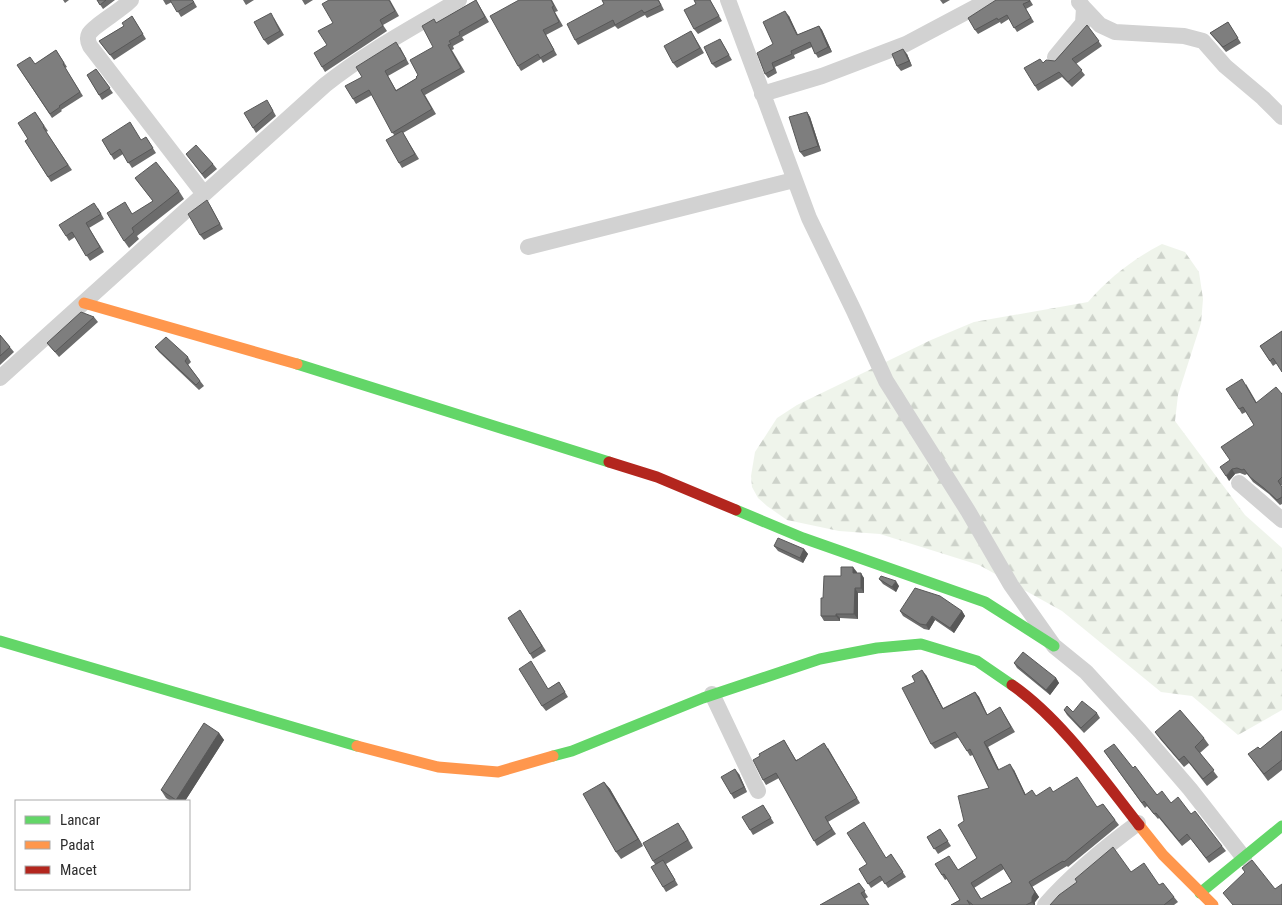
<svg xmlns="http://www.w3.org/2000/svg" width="1282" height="905" viewBox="0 0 1282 905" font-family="'Roboto Condensed',sans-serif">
	<defs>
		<pattern id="forest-firs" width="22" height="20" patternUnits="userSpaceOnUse" patternTransform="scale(1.25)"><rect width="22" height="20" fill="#eff4eb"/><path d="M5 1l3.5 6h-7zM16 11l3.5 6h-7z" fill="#cdd2ca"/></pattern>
	</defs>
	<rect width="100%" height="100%" fill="#fff"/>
	<!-- forest -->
	<path fill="url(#forest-firs)" d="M1162,244L1185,252L1199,272L1203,299L1201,323L1178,395L1175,421L1245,515L1282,548V710L1238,735L1192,696L1161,692L1062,611L979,565L880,534L839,531L787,520L767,506L758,498L752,487L751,476L755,452L777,418L797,405L931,340L974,322L1088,302C1109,278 1133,259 1162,244Z"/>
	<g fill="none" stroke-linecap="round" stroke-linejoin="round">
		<!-- street -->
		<path stroke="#d2d2d2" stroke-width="16" d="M131,0C123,9 92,27 89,34C87,38 88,42 90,46L204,194
			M728,0L809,218L854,311L886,381L968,511L1011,585L1054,646L1086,672L1140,731L1190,789L1244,858
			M1084,8L1100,25L1115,32L1184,36L1203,41L1225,66L1263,98L1282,117
			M1055,57L1083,23L1084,8L1079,2
			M762,94L822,76L906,44L989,0
			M528,247L794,180
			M0,378L325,85C366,52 414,27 459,0
			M1239,483L1282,520
			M712,694L758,791
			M1045,905C1073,873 1104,848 1138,823"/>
		<!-- fast -->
		<path stroke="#63d668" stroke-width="11" d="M297,364L609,462
			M736,510L803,538L985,602L1054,646
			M0,641L357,746
			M553,756L572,751L703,698L820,659L877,648L921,644L977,661L1012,685
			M1200,893L1282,826"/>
		<!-- slow -->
		<path stroke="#ff974d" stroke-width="11" d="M84,303L297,364
			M357,746L438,767L498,772L553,756
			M1139,825L1163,855L1213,905"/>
		<!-- jam -->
		<path stroke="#b3261e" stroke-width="11" d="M609,462L657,477L736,510
			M1012,685C1061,719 1102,778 1139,825"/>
	</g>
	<!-- wall -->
	<path fill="#6c6c6c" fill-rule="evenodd" d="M63,0H69L65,3Z
		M97,0H115L103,9Z
		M163,0H193L197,7L181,17L172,2L166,5Z
		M243,0H254L246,5Z
		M302,0H313L305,5Z
		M390,0L399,16L383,25L387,31L325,72L322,67L327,45Z
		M476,0L489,22L462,37L464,40L453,46L454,49L452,50L465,72L425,95L436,114L403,133L419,159L402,168L399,163L394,135L372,95L356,104L353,99L362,77L400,47L409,64L388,76L396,90L417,78L433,47L436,23Z
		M519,0H552L558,11L555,12L563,26L546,35L557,55L543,63L541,59L521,71L518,66Z
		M602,0H659L664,10L647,18L645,15L618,29L615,26L578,45L575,40L604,4Z
		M694,0H710L722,21L698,34L694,29L696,4Z
		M940,0H950L943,4Z
		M996,0H1030L1033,5L1026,9L1034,22L1017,32L1009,19L1001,24L1000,22L978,34L975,30Z
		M132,16L146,39L114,60L99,41L124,26Z
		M789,16L797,35L819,26L822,30L832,52L818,58L812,47L794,55L795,58L775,67L777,73L768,78L765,74L773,44Z
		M274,18L284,35L268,45L264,40Z
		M1228,22L1241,43L1226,52L1210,33Z
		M1087,25L1102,46L1076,64L1085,75L1072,87L1062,77L1038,91L1035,86L1043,63L1055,61Z
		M691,31L704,53L677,68L673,63Z
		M720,39L732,60L716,68L712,64Z
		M56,50L67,67L65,68L83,96L61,110L62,111L52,118L17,65L35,64Z
		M907,54L912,66L901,71L897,66Z
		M96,69L113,93L102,100L87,75Z
		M270,105L276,116L256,133L253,128Z
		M35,112L48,131L46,132L72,170L51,182L25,141L28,139Z
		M807,112L810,117L821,151L804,157L800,152Z
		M146,137L156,153L132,168L123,154L114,160L102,140H142Z
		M186,154L213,164L217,169L205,179Z
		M135,178L179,191L184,199L137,236L139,239L129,248L124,241L133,214L153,201Z
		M210,205L223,229L204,240L200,235Z
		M98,208L104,219L89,228L104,252L90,261L75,237L69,241L66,236Z
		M94,317L98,322L59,357L47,343Z
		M1282,331L1277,363L1273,366L1260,346Z
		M0,335L14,352L0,365Z
		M155,347L188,357L191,362L188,365L204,386L199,390L159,352Z
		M1246,384L1257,403L1282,394V485H1281L1282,487V504L1280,505L1269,494L1253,482L1247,474L1245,475L1240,473L1235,474L1229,481L1230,460L1254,425L1246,412L1242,414L1239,409Z
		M774,546L804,549L808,554L803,563L778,551Z
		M857,572V573L864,578V593H858V619L840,618V621H824L821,616L823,598L841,576Z
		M879,579L899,586L896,592L883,584Z
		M520,610L546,651L533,659L530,654Z
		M900,611H962L965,616L954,633L935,620L929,630L924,629L903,616Z
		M1014,663L1056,678L1059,683L1050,695L1017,668Z
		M926,675L943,708L975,692L979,697L987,715L1000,707L1015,732L988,747L999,770H1014L1026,795L1036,796L1054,792L1097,807L1103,804L1119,825L1068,867L1067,866L1032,887L1039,897L1035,902V905H951L960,900L947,879L945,880L935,864L958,870L977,858L964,821L989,788L973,755L970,756L959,737L935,749L931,744L915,682ZM1004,869L1012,882L981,899L974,888Z
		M559,682L568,697L546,711L542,706L548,689Z
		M1064,710L1073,712L1097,713L1100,718L1084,733L1067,715Z
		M1282,731V770L1268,781L1248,754L1260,749Z
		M1155,732L1204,738L1209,745L1200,753L1218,777L1207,786L1189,763L1184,767L1160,739Z
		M219,733L224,740L185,801H171L166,798L161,790Z
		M784,740L796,760L828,748L860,803L828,822L836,834L817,846L779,778L766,785L763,780L760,756Z
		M1104,751L1133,768L1157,795L1191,814L1222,846L1226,851L1209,863L1191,839L1182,846L1159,818L1158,819L1147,806L1145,808Z
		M739,774L747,792L734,799L731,794Z
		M604,782L610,789L643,846L621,859L616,852Z
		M763,805L774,823L753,835L750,830Z
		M940,829L951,846L938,854L927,837Z
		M683,830L693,848L666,864L678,885L666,892L663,887L655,864L653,861Z
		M891,854L906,877L888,888L883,880L871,888L859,869L887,857Z
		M1131,872L1160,885L1174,897L1178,902L1174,905H1050Z
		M859,883L868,897L865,899L821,905Z"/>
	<!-- shaded-wall -->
	<path fill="#585858" d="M785,11L789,16L800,39L797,35Z
		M819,26L822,30L832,52L828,47Z
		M903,49L907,54L912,66L909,61Z
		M807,112L810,117L821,151L818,146Z
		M1232,469L1235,474L1229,481L1226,476Z
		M804,549L808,554L803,563L800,558Z
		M853,567L857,572V578L853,573Z
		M861,573L864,578V593L861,588Z
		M896,581L899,586L896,592L892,587Z
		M855,588L858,593V619L854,614Z
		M962,611L965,616L954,633L950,628Z
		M836,614L840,618V621L836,616Z
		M932,616L935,620L929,630L926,625Z
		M922,670L926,675L946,714L943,709Z
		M1056,678L1059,683L1050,695L1046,690Z
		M975,692L979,697L990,720L987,715Z
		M219,733L224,740L185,801H177L176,800Z
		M984,742L988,747L1002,776L998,770Z
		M1010,764L1014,770L1028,800L1025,795Z
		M735,769L739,774L747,792L744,787Z
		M604,782L610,789L643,846L638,839Z
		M1029,882L1039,897L1035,902V905H1034L1032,902Z"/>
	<!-- building -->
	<path fill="#7e7e7e" stroke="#585858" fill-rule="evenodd" d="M97,0H106L100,5Z
		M170,0H192L194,2L177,12Z
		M329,0H389L395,11L380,20L383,26L322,67L314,53L327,45L318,31L333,23L322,4Z
		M476,0L485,17L459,32L460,35L449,41L451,44L448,45L461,68L421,90L432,109L392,133L369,90L353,99L345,86L362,77L356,67L396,42L406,59L385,71L396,91L417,78L416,77L418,75L410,60L433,47L422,26L434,19L436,23Z
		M519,0H551L554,6L552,7L559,22L543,30L554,50L540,58L538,54L518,66L490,16Z
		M602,0H658L661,5L644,13L642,10L615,25L613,20L575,40L567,24L604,4Z
		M694,0H710L719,16L694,29L684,10L696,4Z
		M996,0H1029L1030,1L1023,4L1031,18L1014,28L1007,15L998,20L997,18L975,30L968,18Z
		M785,11L797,35L819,26L828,47L815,54L810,42L791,51L792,54L772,63L774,69L765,74L757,53L773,44L763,22Z
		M271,13L280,31L264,40L254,22Z
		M132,16L143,34L110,55L99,41L124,26L122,23Z
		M1228,22L1238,38L1223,47L1210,33Z
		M1087,25L1099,41L1072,59L1082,70L1068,82L1059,72L1035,86L1024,68L1040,59L1043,63L1046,60L1055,61Z
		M691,31L700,48L673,63L664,46Z
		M720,39L729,55L712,64L704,47Z
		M903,49L909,61L897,66L892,54Z
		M56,50L64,63L63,64L80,92L59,106L60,107L50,114L17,65L30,57L35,64Z
		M96,69L110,88L99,95L87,75Z
		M267,100L273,111L253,128L244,113Z
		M35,112L44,126L43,127L68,165L48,177L25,141L28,139L18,123Z
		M807,112L818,146L800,152L789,117Z
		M130,122L141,140L146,137L153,148L128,163L120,149L111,155L102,140Z
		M402,131L415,154L399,163L386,140Z
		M196,145L213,164L202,174L186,154Z
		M156,162L179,191L132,228L134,232L124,241L107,213L125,202L132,214L153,201L135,178Z
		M207,200L220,224L200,235L188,214Z
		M94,203L101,214L86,223L100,247L86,256L72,232L66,236L59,225Z
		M81,312L94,317L55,352L47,343Z
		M1282,331V372L1273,358L1270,361L1260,346Z
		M0,335L10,347L0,356Z
		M166,337L188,357L185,361L200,381L196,385L155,347Z
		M1242,379L1256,403L1276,387L1282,394V477L1278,481L1282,487V497L1277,500L1265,489L1250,477L1244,469L1242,470L1237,468L1232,469L1226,476L1220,467L1230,460L1221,447L1254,425L1243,407L1239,409L1226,389Z
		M778,538L804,549L800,558L774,546Z
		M841,567H853V573H861V588H855L854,614H836V616H821V598H823L824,576H841Z
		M881,576L896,581L892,587L879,579Z
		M915,588L940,596L962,611L950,628L932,616L926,625L920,624L900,611Z
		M520,610L542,646L530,654L508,618Z
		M1023,652L1056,678L1046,690L1014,663Z
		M531,661L548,689L559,682L565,692L542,706L519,669Z
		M922,670L943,709L975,692L987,715L1000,707L1011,727L984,742L998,770L1010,764L1025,795L1032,790L1036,796L1050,787L1053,792L1077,777L1097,807L1103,804L1115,820L1064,862L1063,861L1058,864L1029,882L1035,892L1032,897V902L1026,905H973L967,900L970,905H951L960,900L944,874L942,875L935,864L949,856L958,870L977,858L958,825L964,821L958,796L989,788L970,749L967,751L955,732L931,744L902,688L915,682L912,676ZM1001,864L1012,882L981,899L971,883Z
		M1082,701L1097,713L1081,728L1064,710L1067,706L1073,712Z
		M1180,710L1204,738L1195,747L1214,770L1203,779L1184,756L1179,760L1155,732Z
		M204,723L219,733L176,800L161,790Z
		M1282,731V760L1264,774L1248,754L1258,747L1260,749Z
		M784,740L796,761L824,743L857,798L825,817L832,829L814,841L776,773L763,780L753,760L760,756L759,754Z
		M1114,744L1133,768L1135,766L1157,795L1162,791L1171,803L1178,797L1191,814L1195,811L1222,846L1206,858L1187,834L1179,841L1156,813L1154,814L1144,801L1142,803L1104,751Z
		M735,769L744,787L731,794L721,777Z
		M604,782L638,839L616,852L583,794Z
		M763,805L771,818L750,830L742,817Z
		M864,822L886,858L891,854L903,872L885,884L880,876L868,884L859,869L867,864L847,833Z
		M678,823L688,840L653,861L643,843Z
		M940,829L948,841L934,849L927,837Z
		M1113,847L1131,872L1144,863L1159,885L1163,883L1174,897L1164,905H1050L1059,895L1077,882L1075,879Z
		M663,860L675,880L663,887L651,867Z
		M1252,860L1275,889L1282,884V905H1233L1223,893L1245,872L1242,868Z
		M859,883L865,891L861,893L869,905H820Z"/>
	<!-- legend -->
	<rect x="15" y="800" width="175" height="90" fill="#ffffff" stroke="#ababab"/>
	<rect x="25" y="816" width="25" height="8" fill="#63d668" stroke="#ababab"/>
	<text x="60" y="825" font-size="15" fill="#2d2d2d">Lancar</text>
	<rect x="25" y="841" width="25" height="8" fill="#ff974d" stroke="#ababab"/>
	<text x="60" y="850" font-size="15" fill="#2d2d2d">Padat</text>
	<rect x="25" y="866" width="25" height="8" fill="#b3261e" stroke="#ababab"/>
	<text x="60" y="875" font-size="15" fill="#2d2d2d">Macet</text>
</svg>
